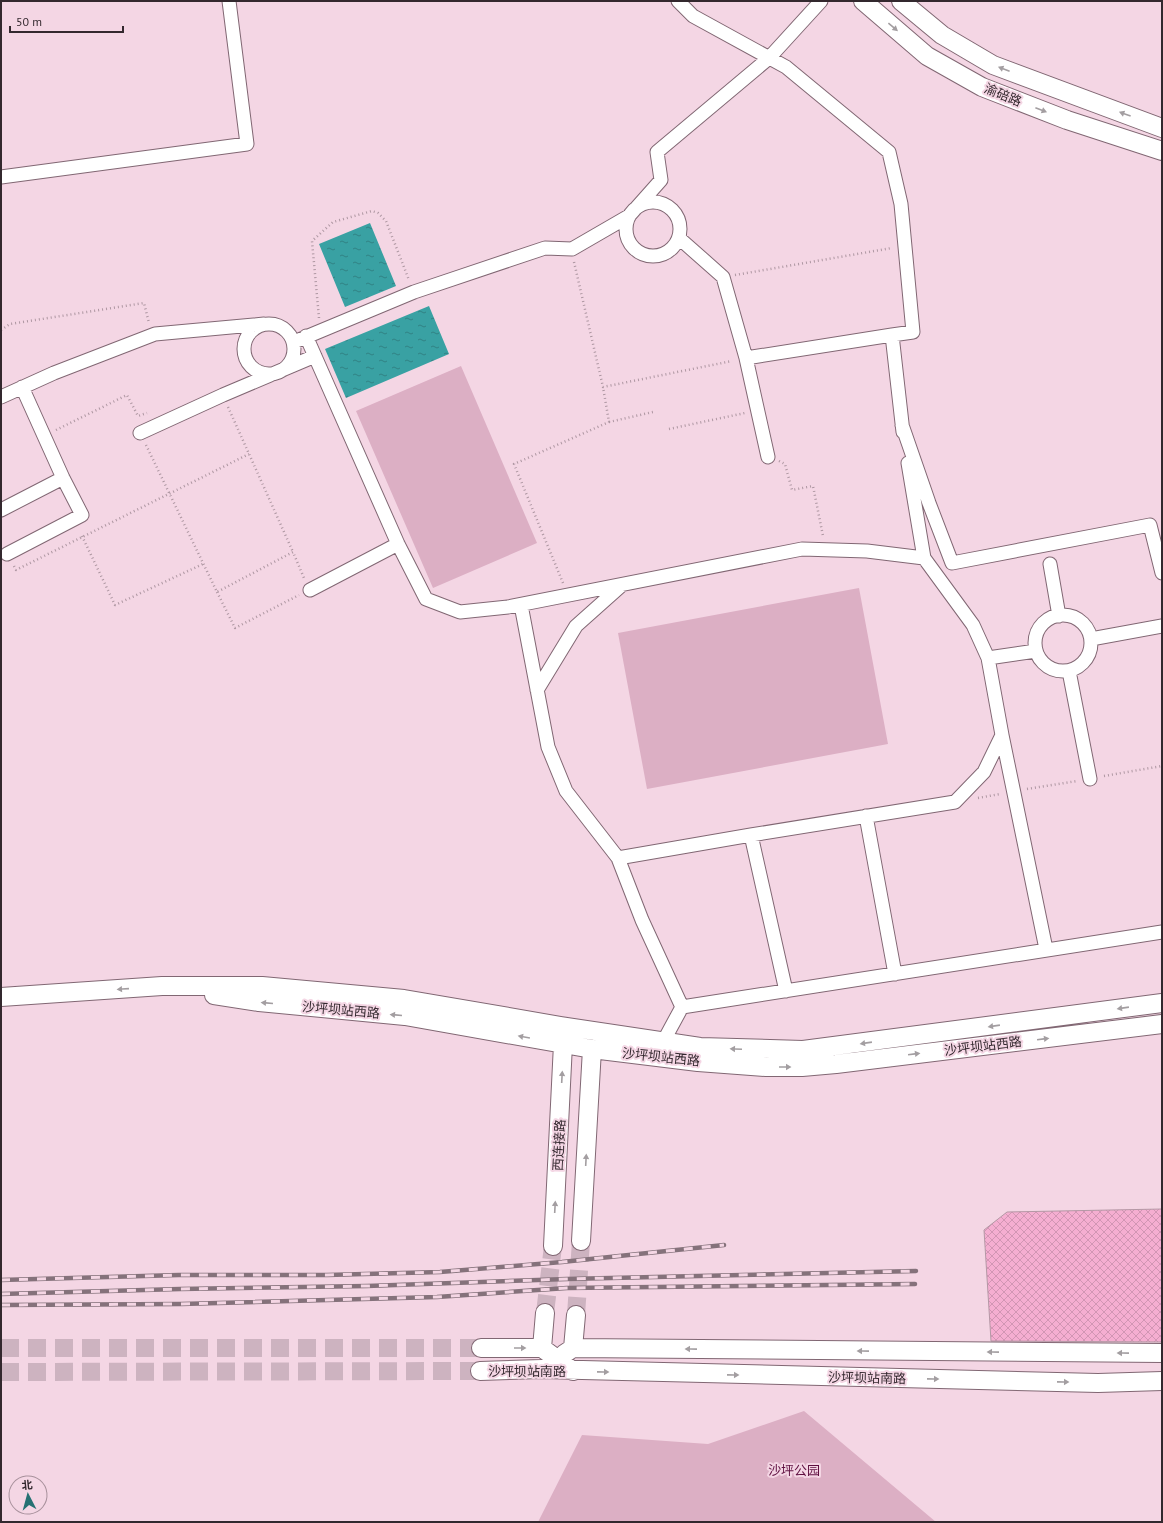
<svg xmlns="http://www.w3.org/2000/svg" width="1163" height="1523" viewBox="0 0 1163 1523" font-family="'PT Sans','Noto Sans SC',sans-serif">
	<defs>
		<pattern id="water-ripples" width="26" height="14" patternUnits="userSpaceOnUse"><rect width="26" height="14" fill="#39a1a3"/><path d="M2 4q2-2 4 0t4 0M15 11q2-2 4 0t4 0" fill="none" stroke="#318385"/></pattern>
		<pattern id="building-cross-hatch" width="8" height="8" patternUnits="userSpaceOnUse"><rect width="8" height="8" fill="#f5aed1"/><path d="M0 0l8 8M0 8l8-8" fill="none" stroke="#d296b4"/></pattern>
	</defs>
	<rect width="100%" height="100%" fill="#f4d6e4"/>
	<!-- park -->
	<path fill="#dcafc4" d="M461,366L537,543L433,588L356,411Z
		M859,588L888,744L647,789L618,633Z
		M804,1411L936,1522H538L582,1435L708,1444Z"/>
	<!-- water -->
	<path fill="url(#water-ripples)" d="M370,223L396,286L345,307L319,244Z
		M429,306L449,354L346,398L325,349Z"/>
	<!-- building -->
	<path fill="url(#building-cross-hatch)" stroke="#b498a5" d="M1162,1209V1342L991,1341L984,1230L1007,1212Z"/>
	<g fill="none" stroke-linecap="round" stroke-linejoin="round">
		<!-- secondary-tunnel -->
		<path stroke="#cdb3c0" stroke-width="18" stroke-dasharray="18 9" stroke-linecap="butt" d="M545,1313L553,1246
			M576,1315L581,1241
			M1,1348H481
			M1,1372L480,1371"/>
		<defs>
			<path id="street" d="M678,1L693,16L786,67L889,152L901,204L913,332L892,335
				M1,177L247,144L229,1
				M626 229a27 27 0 1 1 54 0a27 27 0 1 1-54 0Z
				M679,238L723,277L746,358L768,457
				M244 349a25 25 0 1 1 50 0a25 25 0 1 1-50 0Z
				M306,336L398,544L426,599L460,612L508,607L802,549L867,551L924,558L973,625L988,658L1036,651
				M294,342L414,292L545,248L572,249L629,216L661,180L657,152L769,58L821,1
				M746,358L892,335L903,432
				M1,397L54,373L155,334L264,324
				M902,425L929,503L952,563L1150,525L1162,573
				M140,433L223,395L315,356
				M908,463L924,558
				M1,510L63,478
				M7,554L82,515L63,478L22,387
				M1050,564L1059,616
				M310,590L398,544
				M521,605L548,747L566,791L618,858L751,835L955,802L984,772L1002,735L988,658
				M1035 643a28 28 0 1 1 56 0a28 28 0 1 1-56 0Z
				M1091,639L1162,626
				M1069,671L1090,779
				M537,690L576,626L622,585
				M1002,735L1046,949
				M866,816L895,974
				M751,835L786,991
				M618,858L642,920L682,1007L1162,932
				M663,1042L682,1007"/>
			<path id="secondary" d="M863,1L927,56L982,87L1067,120L1162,151
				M901,1L942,35L993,65L1162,128
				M214,995L259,1002L405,1016L592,1049L698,1062L766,1067H802L836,1064L1162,1024
				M1,997L162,986H262L404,999L561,1026L700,1047L803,1050L1162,1003
				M581,1241L592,1049
				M553,1246L563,1044
				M481,1348H542L573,1371
				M542,1348L545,1313
				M573,1348L1162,1353
				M564,1354L573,1348L576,1315
				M480,1371L542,1369L1098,1383L1162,1381"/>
		</defs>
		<!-- street casing -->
		<use href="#street" stroke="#816773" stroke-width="15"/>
		<!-- secondary casing -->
		<use href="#secondary" stroke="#816773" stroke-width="20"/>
		<!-- path -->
		<path stroke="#ae97a2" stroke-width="2.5" stroke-dasharray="1 3" stroke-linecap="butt" d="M574,262L603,387L732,361
			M735,275L892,248
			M319,318L312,241L333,222L372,211L378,213L386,221L409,280
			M1,330L10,324L144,303L149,323
			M228,407L293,552
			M609,422L653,412
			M669,429L745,413
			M56,430L127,395L138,416L147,413
			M146,445L217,592L293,552L304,578
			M779,461L785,464L792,490L813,486L823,536
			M82,536L115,605L203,564
			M14,566L16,570L249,454
			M563,583L514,464L609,422L603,387
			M217,592L235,628L299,595
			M1104,776L1162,766
			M1027,789L1077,781
			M978,798L1000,794"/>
		<!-- street -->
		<use href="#street" stroke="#fff" stroke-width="13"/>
		<!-- secondary -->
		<use href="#secondary" stroke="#fff" stroke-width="18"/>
		<defs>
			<path id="rail" d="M1,1280L179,1275H327L440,1272L562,1262L724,1245
				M1,1294L180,1289L367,1286L567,1279L916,1271
				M1,1305L181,1304L437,1297L567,1288L915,1284"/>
		</defs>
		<!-- rail casing -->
		<use href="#rail" stroke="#85727b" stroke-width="4.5"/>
		<!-- rail -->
		<use href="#rail" stroke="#f4d6e4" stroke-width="3" stroke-dasharray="9" stroke-linecap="butt"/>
	</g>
	<!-- one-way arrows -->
	<defs><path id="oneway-solid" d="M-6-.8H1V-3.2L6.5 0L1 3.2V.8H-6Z"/></defs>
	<g fill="#a39ea1">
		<use href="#oneway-solid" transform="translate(893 27) rotate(40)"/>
		<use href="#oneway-solid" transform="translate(1004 69) rotate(-159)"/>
		<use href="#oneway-solid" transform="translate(1041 110) rotate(21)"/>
		<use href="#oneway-solid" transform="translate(1125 114) rotate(-160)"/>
		<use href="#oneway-solid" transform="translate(123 989) rotate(176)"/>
		<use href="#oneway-solid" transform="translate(267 1003) rotate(-175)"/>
		<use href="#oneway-solid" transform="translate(1123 1008) rotate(172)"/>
		<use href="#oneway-solid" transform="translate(396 1015) rotate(-175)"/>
		<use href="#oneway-solid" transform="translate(994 1026) rotate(172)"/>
		<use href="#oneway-solid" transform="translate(524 1037) rotate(-170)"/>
		<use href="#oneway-solid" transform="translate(1043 1039) rotate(-7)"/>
		<use href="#oneway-solid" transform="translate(866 1043) rotate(172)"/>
		<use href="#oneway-solid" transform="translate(736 1049) rotate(-178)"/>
		<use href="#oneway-solid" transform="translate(914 1054) rotate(-7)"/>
		<use href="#oneway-solid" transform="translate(785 1067)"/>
		<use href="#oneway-solid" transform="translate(562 1077) rotate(-87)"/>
		<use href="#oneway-solid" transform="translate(586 1160) rotate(-87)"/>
		<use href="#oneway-solid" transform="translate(555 1207) rotate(-87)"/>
		<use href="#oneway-solid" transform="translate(520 1348)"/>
		<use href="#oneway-solid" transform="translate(691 1349) rotate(-179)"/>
		<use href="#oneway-solid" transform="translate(863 1351) rotate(-179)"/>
		<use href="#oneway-solid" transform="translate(993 1352) rotate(-179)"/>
		<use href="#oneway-solid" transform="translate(1123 1353) rotate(-179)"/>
		<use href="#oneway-solid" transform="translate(603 1372) rotate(1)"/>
		<use href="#oneway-solid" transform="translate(733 1375) rotate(1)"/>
		<use href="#oneway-solid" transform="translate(933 1379) rotate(1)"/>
		<use href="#oneway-solid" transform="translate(1063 1382) rotate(1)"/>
	</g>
	<g text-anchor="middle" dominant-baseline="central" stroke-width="4" stroke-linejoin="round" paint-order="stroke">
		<!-- street labels -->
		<g font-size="13" fill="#33282e" stroke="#f4d6e4">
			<text transform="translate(1003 95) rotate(22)">渝碚路</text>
			<text transform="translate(341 1010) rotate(5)">沙坪坝站西路</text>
			<text transform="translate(983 1046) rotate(-7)">沙坪坝站西路</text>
			<text transform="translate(661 1057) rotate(6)">沙坪坝站西路</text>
			<text transform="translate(559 1145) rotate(-87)">西连接路</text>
			<text x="527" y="1371">沙坪坝站南路</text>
			<text transform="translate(867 1378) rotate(1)">沙坪坝站南路</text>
		</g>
		<!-- park labels -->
		<g font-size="13" fill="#5f0f40" stroke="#f4d6e4">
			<text x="794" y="1470">沙坪公园</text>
		</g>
	</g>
	<!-- border -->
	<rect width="1163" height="1523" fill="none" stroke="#33282e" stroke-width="4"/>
	<!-- north arrow -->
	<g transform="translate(28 1495) rotate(354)"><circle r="19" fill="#f4d6e4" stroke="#a7909b"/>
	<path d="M0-3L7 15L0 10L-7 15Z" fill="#267173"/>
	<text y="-6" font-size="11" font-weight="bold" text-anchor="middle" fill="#33282e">北</text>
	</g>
	<!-- scale -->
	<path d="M10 26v6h113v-6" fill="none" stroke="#33282e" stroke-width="2"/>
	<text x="16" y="26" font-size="12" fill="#33282e" stroke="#f4d6e4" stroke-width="3" paint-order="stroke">50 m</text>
</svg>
